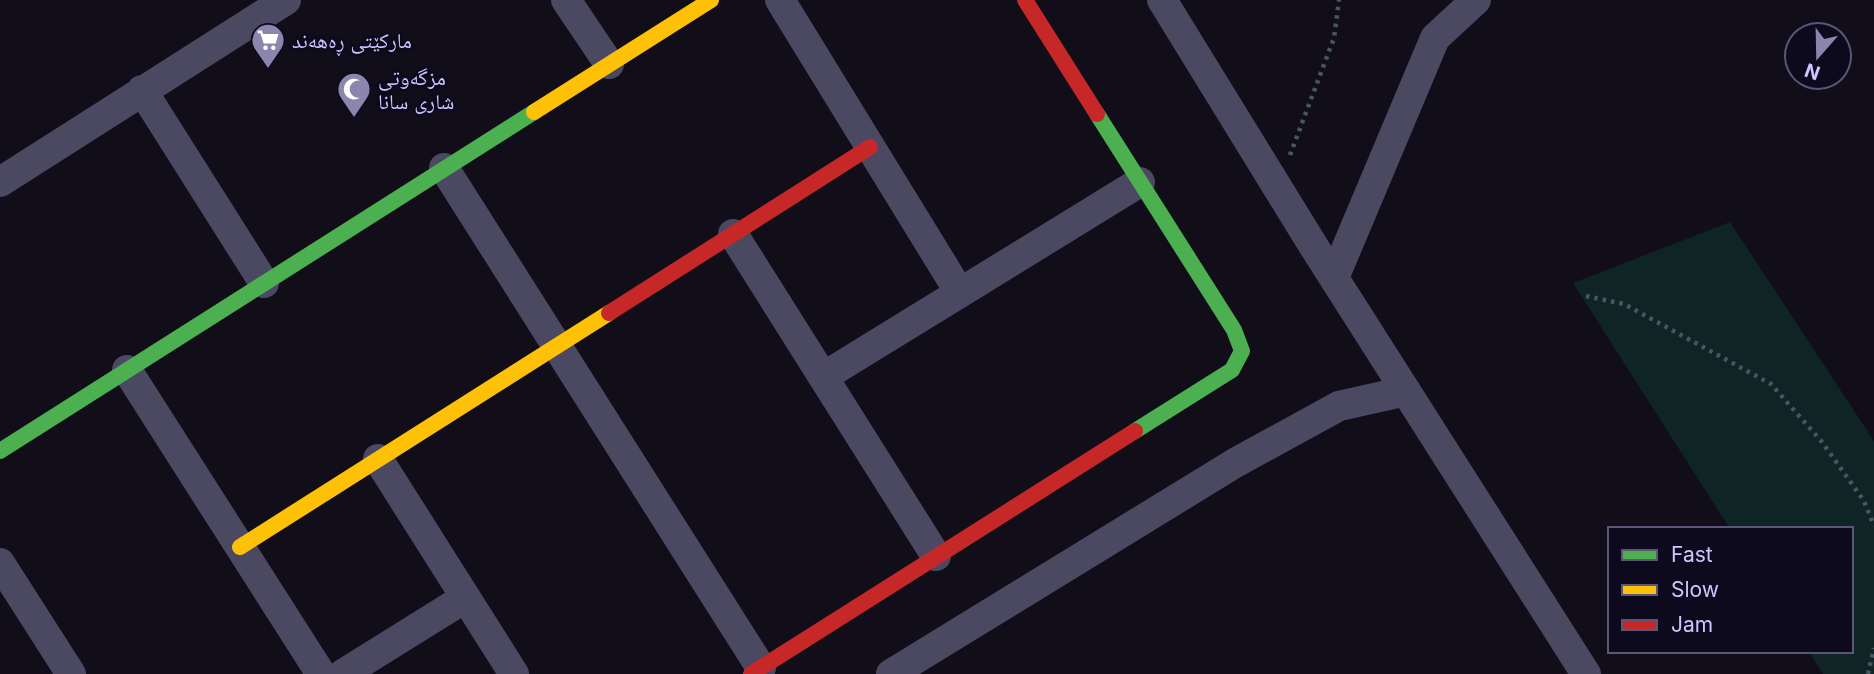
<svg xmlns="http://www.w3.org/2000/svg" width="1874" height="674" viewBox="0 0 1874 674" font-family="Inter,'Noto Naskh Arabic',sans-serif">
	<rect width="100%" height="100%" fill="#110e19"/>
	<!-- green -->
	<path fill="#0e2425" d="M1730,222L1874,441V674H1823L1809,651H1851V529H1730L1573,283Z"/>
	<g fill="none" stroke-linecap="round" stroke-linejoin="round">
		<!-- path -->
		<path stroke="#475666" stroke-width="4.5" stroke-dasharray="3.5 5" stroke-linecap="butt" d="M1290,155L1334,38L1339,0
			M1586,296L1624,304L1771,384L1822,442L1864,501L1874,526
			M1868,674L1874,648"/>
		<!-- street -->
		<path stroke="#4b4962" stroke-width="30" d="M566,0L609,64
			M780,0L960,293
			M1162,0L1316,250L1586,674
			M142,90L264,283
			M444,168L761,668
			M0,182L286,0
			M733,234L936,556
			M1334,278L1435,38L1476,0
			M127,370L321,674
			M823,377L1140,182
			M378,459L514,674
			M0,563L71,674
			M343,674L465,598
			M891,674L1235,463L1339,406L1406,391"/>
		<!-- fast -->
		<path stroke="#4caf50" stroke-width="16" d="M1097,114L1234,330L1242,351L1232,370L1135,431
			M0,451L534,112"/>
		<!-- slow -->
		<path stroke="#ffc107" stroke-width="16" d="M534,112L711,0
			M240,547L609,313"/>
		<!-- jam -->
		<path stroke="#c62828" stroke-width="16" d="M1025,0L1097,114
			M609,313L870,147
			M751,674L1135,431"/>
	</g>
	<!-- icons -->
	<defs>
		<symbol id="supermarket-pin" viewBox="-11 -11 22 30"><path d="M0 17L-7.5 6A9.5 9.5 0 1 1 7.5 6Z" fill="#8c86ae" stroke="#0e0a1d"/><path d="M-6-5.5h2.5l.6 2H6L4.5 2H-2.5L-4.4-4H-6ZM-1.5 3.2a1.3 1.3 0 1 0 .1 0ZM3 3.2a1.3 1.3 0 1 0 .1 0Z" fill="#fff"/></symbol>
		<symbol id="mosque-pin" viewBox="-11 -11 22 30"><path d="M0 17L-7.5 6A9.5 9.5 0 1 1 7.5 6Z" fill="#8c86ae" stroke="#0e0a1d"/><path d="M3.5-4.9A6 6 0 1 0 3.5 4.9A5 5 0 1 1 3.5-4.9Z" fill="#fff"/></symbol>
	</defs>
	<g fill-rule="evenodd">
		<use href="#supermarket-pin" x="249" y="21" width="38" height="52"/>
		<use href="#mosque-pin" x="335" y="70" width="38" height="52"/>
	</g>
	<g text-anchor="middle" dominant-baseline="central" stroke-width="6" stroke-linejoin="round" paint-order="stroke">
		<!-- poi labels -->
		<g font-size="21" fill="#cfc6ff" stroke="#0e0a1d" text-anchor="start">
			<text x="292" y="40">مارکێتی ڕەهەند</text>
			<text x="378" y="77">مزگەوتی<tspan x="378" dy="24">شاری سانا</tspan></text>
		</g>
	</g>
	<!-- legend -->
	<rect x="1608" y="527" width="245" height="126" fill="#0e0a1d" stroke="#5b5577" stroke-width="2"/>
	<rect x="1622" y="550" width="35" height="10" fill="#4caf50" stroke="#5b5577" stroke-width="2"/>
	<text x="1671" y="562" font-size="21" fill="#cfc6ff">Fast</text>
	<rect x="1622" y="585" width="35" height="10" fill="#ffc107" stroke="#5b5577" stroke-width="2"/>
	<text x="1671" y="597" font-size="21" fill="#cfc6ff">Slow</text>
	<rect x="1622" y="620" width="35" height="10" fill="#c62828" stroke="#5b5577" stroke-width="2"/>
	<text x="1671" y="632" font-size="21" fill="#cfc6ff">Jam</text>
	<!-- north arrow -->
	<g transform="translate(1818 56) rotate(200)"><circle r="33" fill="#0e0a1d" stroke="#5b5577" stroke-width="2"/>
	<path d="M0-5L12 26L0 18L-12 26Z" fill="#8c86ae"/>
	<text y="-10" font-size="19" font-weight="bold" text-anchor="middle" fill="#cfc6ff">N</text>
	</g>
</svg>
